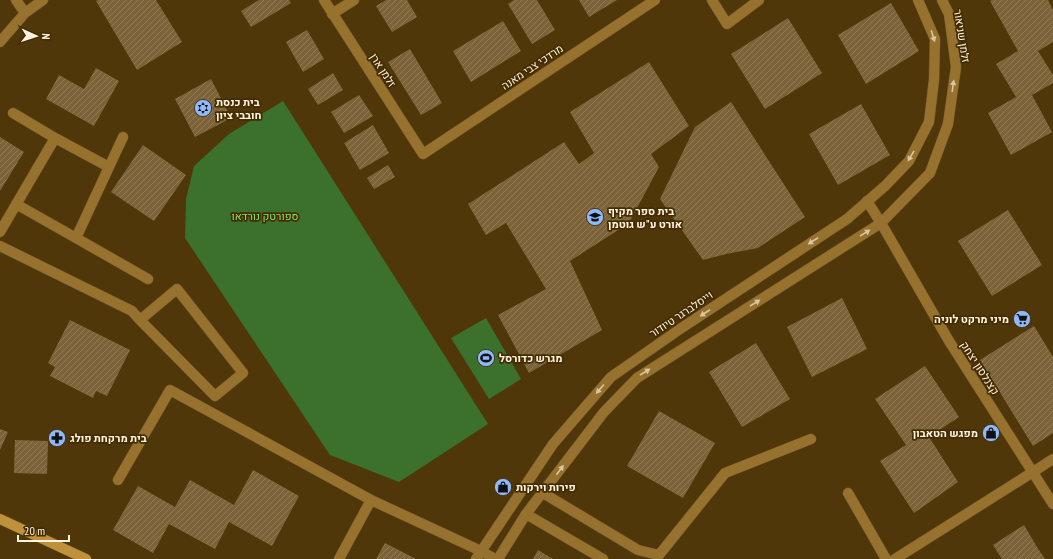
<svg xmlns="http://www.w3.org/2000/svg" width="1053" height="559" viewBox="0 0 1053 559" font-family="'PT Sans Narrow',Heebo,sans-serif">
	<defs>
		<pattern id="building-hatch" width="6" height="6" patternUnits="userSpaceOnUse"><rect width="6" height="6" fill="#7c6339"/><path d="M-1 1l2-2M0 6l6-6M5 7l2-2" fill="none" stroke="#907a55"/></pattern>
	</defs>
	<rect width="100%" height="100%" fill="#4f370a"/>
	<!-- park -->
	<path fill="#3b712d" d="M283,101L488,424L399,482L330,455L185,238L186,199L194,166L229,134Z
		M486,318L521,379L489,399L451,338Z"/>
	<!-- building -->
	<path fill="url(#building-hatch)" d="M98,0H156L182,42L137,70L96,1Z
		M259,0H289L291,3L251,27L241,11Z
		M386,0H407L417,17L392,32L376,6Z
		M514,0H537L555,30L532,44L508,4Z
		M579,0H617L589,17Z
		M992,0H1048L1053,10V42L1038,51L1053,75V83L1032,95L1052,132L1011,155L988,113L1016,97L996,64L1018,51L990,1Z
		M891,3L919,51L866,84L838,35Z
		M788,18L822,73L765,109L731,54Z
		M503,21L521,51L471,82L453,51Z
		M307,30L324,59L303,72L286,42Z
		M410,49L442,103L421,115L388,62Z
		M649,62L689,126L651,154L659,167L629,223L570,261L602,330L529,373L498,315L546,289L506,223L486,235L468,204L564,142L579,164L594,153L570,112Z
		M96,68L119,81L94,126L46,99L59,75L84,89Z
		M333,73L343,90L318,105L308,89Z
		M211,79L231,118L195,137L175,99Z
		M359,95L373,116L344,133L331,112Z
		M731,102L805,217L758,248L726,254L703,260L660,199L695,127Z
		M861,104L890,155L838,185L809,134Z
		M373,125L389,153L360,170L344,143Z
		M0,137L24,152L0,191Z
		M143,145L186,175L154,221L111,192Z
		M388,165L395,177L374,189L367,178Z
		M1008,210L1042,265L992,296L958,241Z
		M842,298L867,349L812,377L787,327Z
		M70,320L130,350L107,396L96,391L93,398L50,376L55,367L48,363Z
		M1034,326L1053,357V433L1033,446L980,360Z
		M756,343L790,399L742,427L709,372Z
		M925,366L959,417L929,437L958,482L914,513L880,461L906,445L875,399Z
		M659,411L715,443L683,498L627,466Z
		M0,429L8,432L0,450Z
		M15,440L48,441L47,474L14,473Z
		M253,470L299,496L272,546L229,522L215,549L169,524L153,553L113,530L138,486L175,507L190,480L234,505Z
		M1024,525L1037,547L1045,559H1002L993,545Z
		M385,543L416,559H376Z
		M538,550L553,559H533Z"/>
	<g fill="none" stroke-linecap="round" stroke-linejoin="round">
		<defs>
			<path id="service" d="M712,0L727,24L759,0
				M13,113L55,138
				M16,204L76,238L109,167
				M0,232L55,138L109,167L123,137
				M76,238L148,279
				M0,246L132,311L140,320L215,396L243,373L177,289L140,320
				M118,480L170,390L371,500L481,551L495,559
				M543,493L638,550L659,555L725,473L811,439
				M848,493L886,559
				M526,514L603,559
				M339,559L371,500
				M895,559L1033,472"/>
			<path id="minor" d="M16,0L25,13
				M324,0L423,154L655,0
				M332,14L354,0
				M0,42L25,13L43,0
				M867,201L881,223L949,341L1053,504
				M1033,472L1053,459"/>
			<path id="tertiary" d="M476,559L553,444L611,377L680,329L847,219L885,186L909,161L929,122L934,80L935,39L918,0
				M498,559L526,514L604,412L637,378L881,223L930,173L948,124L956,67L949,14L942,0"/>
			<path id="secondary" d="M0,519L86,559"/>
		</defs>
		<!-- service casing -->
		<use href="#service" stroke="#6b552c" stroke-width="11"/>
		<!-- minor casing -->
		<use href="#minor" stroke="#6b552c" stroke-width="11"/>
		<!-- tertiary casing -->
		<use href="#tertiary" stroke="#6b552c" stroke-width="11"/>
		<!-- secondary casing -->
		<use href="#secondary" stroke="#6b552c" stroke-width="11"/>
		<!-- service -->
		<use href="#service" stroke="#97712e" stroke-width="10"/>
		<!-- minor -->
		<use href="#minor" stroke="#97712e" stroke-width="10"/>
		<!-- tertiary -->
		<use href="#tertiary" stroke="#97712e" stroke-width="10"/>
		<!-- secondary -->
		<use href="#secondary" stroke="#c0913b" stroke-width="10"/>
	</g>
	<!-- one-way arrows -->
	<defs><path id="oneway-solid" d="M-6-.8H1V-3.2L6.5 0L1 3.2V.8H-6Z"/></defs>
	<g fill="#dbc6a2">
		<use href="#oneway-solid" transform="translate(933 36) rotate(73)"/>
		<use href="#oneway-solid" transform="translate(953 86) rotate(-82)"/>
		<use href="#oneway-solid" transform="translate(911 156) rotate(121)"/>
		<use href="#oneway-solid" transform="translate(865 233) rotate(-32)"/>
		<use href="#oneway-solid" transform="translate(813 241) rotate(147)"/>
		<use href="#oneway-solid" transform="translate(755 303) rotate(-32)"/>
		<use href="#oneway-solid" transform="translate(705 313) rotate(147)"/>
		<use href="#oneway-solid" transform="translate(645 372) rotate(-32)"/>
		<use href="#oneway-solid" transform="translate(600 389) rotate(131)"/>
		<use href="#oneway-solid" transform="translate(560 470) rotate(-53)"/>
	</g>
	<!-- icons -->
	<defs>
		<symbol id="synagogue-disc" viewBox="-11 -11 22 22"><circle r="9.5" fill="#8eb9fc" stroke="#442d00"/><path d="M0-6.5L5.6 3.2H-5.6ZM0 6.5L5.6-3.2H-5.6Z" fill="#111"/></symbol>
		<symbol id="school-disc" viewBox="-11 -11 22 22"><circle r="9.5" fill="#8eb9fc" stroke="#442d00"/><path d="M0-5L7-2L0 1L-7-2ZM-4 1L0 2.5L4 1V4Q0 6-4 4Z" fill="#111"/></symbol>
		<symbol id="supermarket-disc" viewBox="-11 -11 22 22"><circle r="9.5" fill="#8eb9fc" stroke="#442d00"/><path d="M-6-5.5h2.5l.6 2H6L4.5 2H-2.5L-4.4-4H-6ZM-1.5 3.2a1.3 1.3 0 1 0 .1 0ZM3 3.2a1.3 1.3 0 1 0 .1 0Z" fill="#111"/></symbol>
		<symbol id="stadium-disc" viewBox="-11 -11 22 22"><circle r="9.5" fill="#8eb9fc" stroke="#442d00"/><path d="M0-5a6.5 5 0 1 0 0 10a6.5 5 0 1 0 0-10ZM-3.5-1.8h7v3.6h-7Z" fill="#111"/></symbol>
		<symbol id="shop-disc" viewBox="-11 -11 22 22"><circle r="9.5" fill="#8eb9fc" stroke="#442d00"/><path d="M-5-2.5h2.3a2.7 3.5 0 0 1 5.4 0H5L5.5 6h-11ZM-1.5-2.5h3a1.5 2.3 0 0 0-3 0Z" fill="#111"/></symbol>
		<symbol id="pharmacy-disc" viewBox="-11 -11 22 22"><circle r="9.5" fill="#8eb9fc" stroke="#442d00"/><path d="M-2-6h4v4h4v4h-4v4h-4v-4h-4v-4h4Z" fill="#111"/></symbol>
	</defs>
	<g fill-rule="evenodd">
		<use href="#synagogue-disc" x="193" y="98" width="20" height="20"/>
		<use href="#school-disc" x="585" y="207" width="20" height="20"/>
		<use href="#supermarket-disc" x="1012" y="309" width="20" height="20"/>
		<use href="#stadium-disc" x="476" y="348" width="20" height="20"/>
		<use href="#shop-disc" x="981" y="423" width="20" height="20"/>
		<use href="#pharmacy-disc" x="47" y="428" width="20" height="20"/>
		<use href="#shop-disc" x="493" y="477" width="20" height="20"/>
	</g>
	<g text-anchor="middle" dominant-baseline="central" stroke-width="3.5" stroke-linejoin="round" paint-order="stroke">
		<!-- street labels -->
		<g font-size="11" fill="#fff3e1" stroke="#442d00">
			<text transform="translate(962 36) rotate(81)">זלמן שניאור</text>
			<text transform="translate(532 67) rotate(-34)">מרדכי צבי מאנה</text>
			<text transform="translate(383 70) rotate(57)">זלמן ארן</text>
			<text transform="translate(681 314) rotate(-34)">וייסלברגר טיודור</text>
			<text transform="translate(980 368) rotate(57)">קצנלסון יצחק</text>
		</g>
		<!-- poi labels -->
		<g font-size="11" font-weight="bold" fill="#fff3e1" stroke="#442d00" text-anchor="start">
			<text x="216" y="102">בית כנסת<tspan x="216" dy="13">חובבי ציון</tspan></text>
			<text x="608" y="211">בית ספר מקיף<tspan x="608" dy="13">אורט ע"ש גוטמן</tspan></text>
			<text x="1009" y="319" text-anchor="end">מיני מרקט לוניה</text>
			<text x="499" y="358">מגרש כדורסל</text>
			<text x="978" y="433" text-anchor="end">מפגש הטאבון</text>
			<text x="70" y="438">בית מרקחת פולג</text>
			<text x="516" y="487">פירות וירקות</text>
		</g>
		<!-- park labels -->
		<g font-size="11" fill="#83e368" stroke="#442d00">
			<text x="265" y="216">ספורטק נורדאו</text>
		</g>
	</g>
	<!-- north arrow -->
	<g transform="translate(36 36) rotate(93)" stroke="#442d00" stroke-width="3" paint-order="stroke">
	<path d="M0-3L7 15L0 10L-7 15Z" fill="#fff3e1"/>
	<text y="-6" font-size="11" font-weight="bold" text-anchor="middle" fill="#fff3e1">N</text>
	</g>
	<!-- scale -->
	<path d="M18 535v6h51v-6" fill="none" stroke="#fff3e1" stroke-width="2"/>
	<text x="24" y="535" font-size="12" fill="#fff3e1" stroke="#442d00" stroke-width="3" paint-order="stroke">20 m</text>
</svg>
